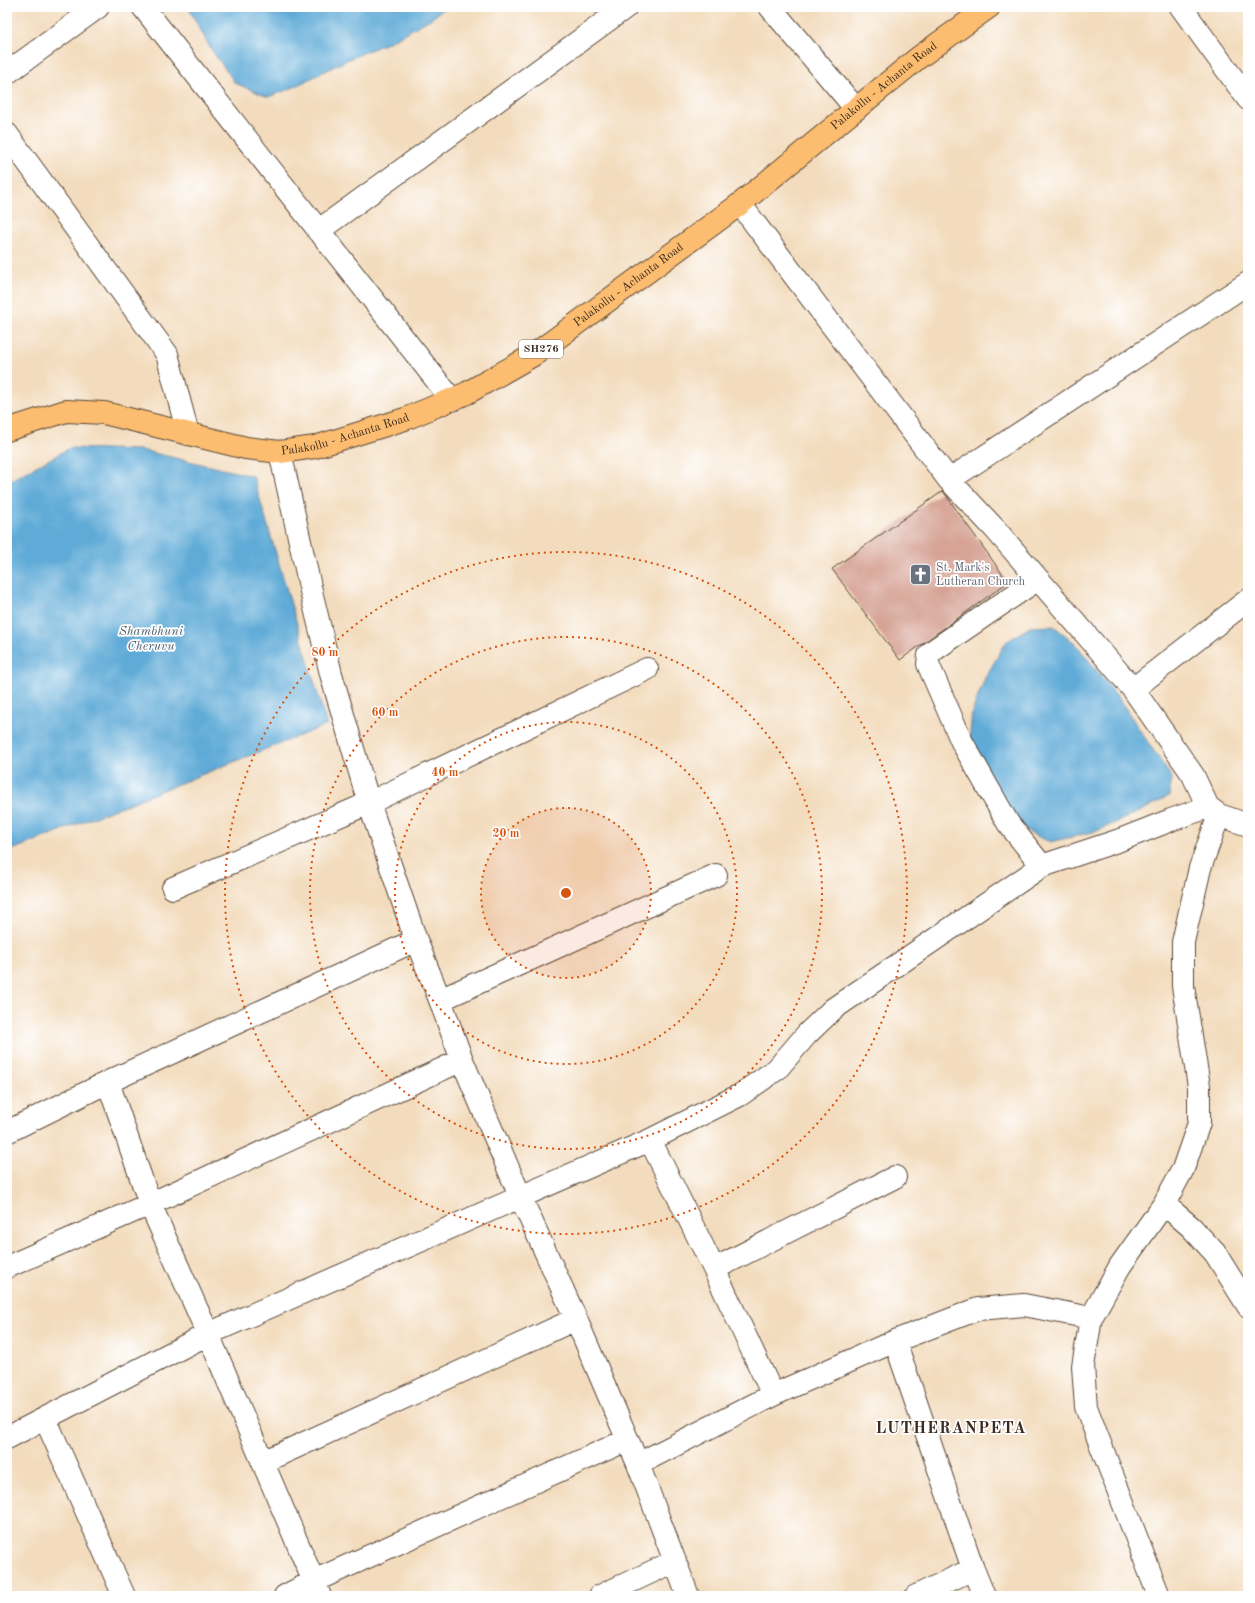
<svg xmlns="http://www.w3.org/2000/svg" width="1255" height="1603" viewBox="0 0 1255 1603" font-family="'Old Standard TT',serif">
	<rect width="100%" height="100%" fill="#fff"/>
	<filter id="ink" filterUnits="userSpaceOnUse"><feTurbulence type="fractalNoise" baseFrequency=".025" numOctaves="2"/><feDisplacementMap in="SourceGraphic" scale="8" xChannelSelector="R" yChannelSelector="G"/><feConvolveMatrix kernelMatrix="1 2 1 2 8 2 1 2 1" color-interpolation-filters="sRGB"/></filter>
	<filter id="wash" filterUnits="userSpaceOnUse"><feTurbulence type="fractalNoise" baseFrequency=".012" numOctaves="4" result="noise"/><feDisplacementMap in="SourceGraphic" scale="16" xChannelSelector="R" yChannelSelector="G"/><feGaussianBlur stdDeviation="0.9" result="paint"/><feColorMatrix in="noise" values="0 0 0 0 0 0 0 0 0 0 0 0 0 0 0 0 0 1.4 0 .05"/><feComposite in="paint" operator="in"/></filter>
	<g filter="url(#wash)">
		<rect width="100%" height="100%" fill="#f3dcbd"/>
		<!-- water -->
		<path fill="#5faad7" stroke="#4d6a7a" d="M188,7H446L432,18L389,42L347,60L290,89L268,97L235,83L209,46Z
			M70,448L141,450L253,476L327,725L7,852V482Z
			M1054,626L1076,644L1117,696L1172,778L1169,796L1143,810L1097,831L1050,842L1028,832L1010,815L969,743L972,712L985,678L1006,642L1030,627Z"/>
		<g id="blocks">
			<!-- building -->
			<path fill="#d6a395" d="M943,491L1008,582L900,660L832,569Z"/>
		</g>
	</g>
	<g filter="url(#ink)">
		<use href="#blocks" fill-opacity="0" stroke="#574536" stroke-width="1"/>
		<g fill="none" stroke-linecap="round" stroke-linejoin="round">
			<defs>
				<path id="minor" d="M143,7L452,400
					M770,7L856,109
					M1181,7L1248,99
					M7,73L98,7
					M7,134L167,354L188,434
					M740,204L949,480L995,529L1133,689L1193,775L1208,807L1219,815L1248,825
					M318,231L626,7
					M280,452L311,591L331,674L369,803L416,940L440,1000L462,1060L520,1196L576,1319L638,1464L688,1596
					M949,480L1248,283
					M1038,579L934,650L929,655L928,664L962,742L1008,823L1042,866
					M1133,689L1248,600
					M173,888L369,803L647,669
					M440,1000L716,875
					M108,1082L150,1204L208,1334L320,1596
					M7,1132L108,1082L416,940
					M650,1140L714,1269L773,1395
					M1164,1204L1191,1227L1215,1253L1248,1306
					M7,1267L150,1204L462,1060
					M714,1269L895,1177
					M895,1341L973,1569L984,1596
					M45,1418L124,1596
					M7,1438L208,1334L650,1140L740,1095L777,1069L807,1034L833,1009L1042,866L1120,840L1171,820L1208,807
					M263,1462L576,1319
					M638,1464L773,1395L895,1341L978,1309L1024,1305L1091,1318
					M285,1596L314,1581L627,1440
					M600,1596L675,1561
					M916,1596L973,1569
					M1159,1596L1086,1407L1083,1366L1091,1318L1120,1266L1164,1204L1183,1169L1199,1123V1086L1183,986V942L1200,868L1219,815"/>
				<g id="major">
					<path id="s1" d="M7,430L66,411L104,413L246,448L280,452L315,447L405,419L467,393L535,354L740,204L918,58L989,7"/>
				</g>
			</defs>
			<!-- minor casing -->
			<use href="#minor" stroke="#574536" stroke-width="24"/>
			<!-- major casing -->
			<use href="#major" stroke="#574536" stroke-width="24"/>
			<!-- minor -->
			<use href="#minor" stroke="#fff" stroke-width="22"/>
			<!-- major -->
			<use href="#major" stroke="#fcbd6f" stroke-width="22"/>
		</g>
	</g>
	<!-- distance rings -->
	<circle cx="566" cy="893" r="85" fill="#d7540e" fill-opacity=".12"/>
	<g fill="none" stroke="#d7540e" stroke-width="2" stroke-dasharray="2 4">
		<circle cx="566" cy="893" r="85"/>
		<circle cx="566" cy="893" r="171"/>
		<circle cx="566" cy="893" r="256"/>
		<circle cx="566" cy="893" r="341"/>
	</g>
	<!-- icons -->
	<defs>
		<symbol id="church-square" viewBox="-11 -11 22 22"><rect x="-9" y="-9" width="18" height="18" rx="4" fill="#6b7280" stroke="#fff"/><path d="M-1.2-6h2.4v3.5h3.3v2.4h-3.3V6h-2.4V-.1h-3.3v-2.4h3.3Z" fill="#fff"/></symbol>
	</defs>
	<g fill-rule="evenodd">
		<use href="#church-square" x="908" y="562" width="25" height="25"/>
	</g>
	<g text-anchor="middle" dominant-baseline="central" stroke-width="3.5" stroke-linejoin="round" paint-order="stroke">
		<!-- shield labels -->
		<rect fill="#fff" stroke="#766a62" stroke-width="1" x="519" y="340" width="44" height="18" rx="3"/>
		<g font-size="11" font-weight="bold" fill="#3b2a1e">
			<text x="541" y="349">SH276</text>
		</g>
		<!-- street labels -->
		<g font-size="12" fill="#3b2a1e" stroke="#fff">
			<text stroke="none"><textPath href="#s1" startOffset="996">Palakollu - Achanta Road</textPath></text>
			<text stroke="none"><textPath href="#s1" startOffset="672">Palakollu - Achanta Road</textPath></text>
			<text stroke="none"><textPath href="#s1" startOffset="348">Palakollu - Achanta Road</textPath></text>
		</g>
		<!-- worship labels -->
		<g font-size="12" fill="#5b616d" stroke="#fff" text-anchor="start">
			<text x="936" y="568">St. Mark's<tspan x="936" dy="14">Lutheran Church</tspan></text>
		</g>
		<!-- water labels -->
		<g font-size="13" font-style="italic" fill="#495d68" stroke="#fff">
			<text x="151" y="631">Shambhuni<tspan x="151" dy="15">Cheruvu</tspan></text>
		</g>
		<!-- district labels -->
		<g font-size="16" font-weight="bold" letter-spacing="1" fill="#3b2a1e" stroke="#fff">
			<text x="951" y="1429">LUTHERANPETA</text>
		</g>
	</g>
	<circle cx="566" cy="893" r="6" fill="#d7540e" stroke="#fff" stroke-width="2"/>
	<g font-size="12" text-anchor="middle" font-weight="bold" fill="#d7540e" stroke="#fff" stroke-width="3.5" stroke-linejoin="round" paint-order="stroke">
		<text x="325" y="656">80 m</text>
		<text x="385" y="716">60 m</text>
		<text x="445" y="776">40 m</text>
		<text x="506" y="837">20 m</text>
	</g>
	<!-- margin -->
	<rect width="1255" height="1603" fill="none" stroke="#fff" stroke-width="24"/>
</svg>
